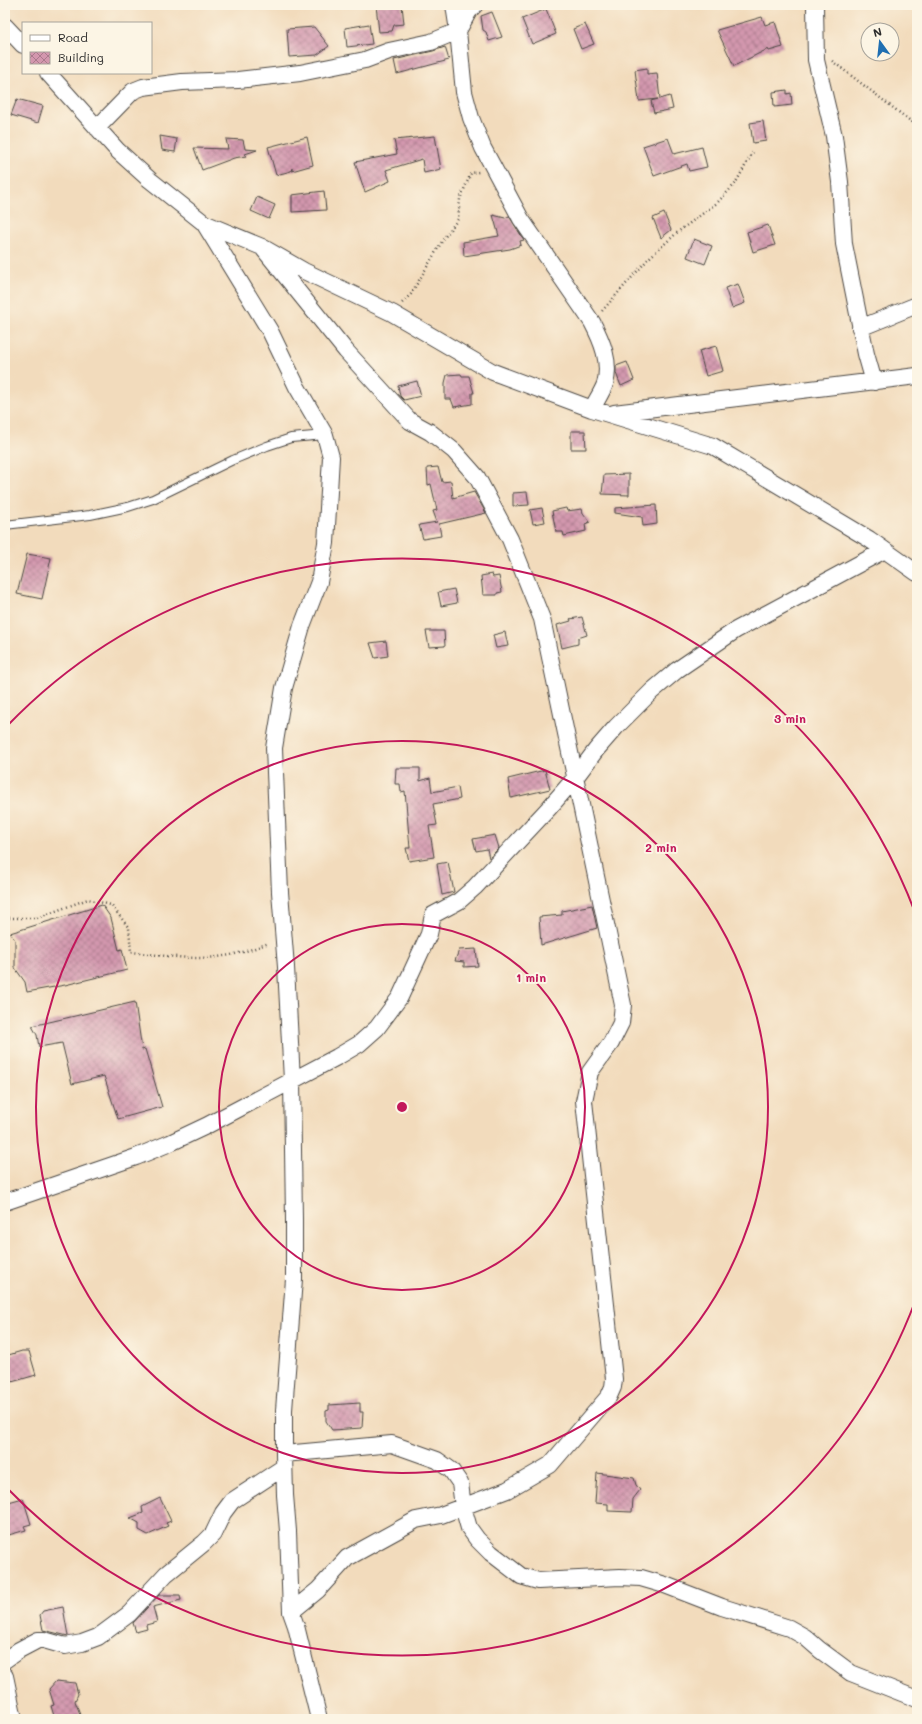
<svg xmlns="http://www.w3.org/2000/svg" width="922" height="1724" viewBox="0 0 922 1724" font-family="Mali,sans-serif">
	<defs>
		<pattern id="building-cross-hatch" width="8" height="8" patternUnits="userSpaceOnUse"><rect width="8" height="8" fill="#d397ae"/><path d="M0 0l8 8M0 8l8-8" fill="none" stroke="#ab7b8e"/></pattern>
	</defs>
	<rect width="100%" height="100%" fill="#fcf5e5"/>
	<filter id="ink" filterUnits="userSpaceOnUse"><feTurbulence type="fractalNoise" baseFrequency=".025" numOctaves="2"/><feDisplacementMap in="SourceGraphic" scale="8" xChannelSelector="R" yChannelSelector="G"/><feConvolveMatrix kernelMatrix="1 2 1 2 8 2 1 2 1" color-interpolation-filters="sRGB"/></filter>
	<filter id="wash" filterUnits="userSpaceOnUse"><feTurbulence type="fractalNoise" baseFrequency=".012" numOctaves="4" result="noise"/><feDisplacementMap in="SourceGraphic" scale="16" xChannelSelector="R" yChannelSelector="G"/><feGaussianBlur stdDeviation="0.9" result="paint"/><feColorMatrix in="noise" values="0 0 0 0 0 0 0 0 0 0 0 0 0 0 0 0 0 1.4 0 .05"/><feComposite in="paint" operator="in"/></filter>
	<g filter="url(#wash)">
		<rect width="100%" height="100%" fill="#f2dbbc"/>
		<g id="blocks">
			<!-- building -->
			<path fill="url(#building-cross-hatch)" d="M376,5H402L404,24L394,25L392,31L379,32Z
				M546,9L556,34L532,44L522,19Z
				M492,12L502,37L489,41L486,32L483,30L481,16Z
				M762,17L765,25L775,22L783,47L769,51L768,49L734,66L717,30Z
				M369,24L372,44L347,47L345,28Z
				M585,24L594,44L581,49L573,29Z
				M314,27L329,46L317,55L289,57L287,29Z
				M445,47L449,60L397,74L394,60L433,51Z
				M647,68V74L657,73L660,99L670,96L673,109L654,113L651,101L658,99L639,101L635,70Z
				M787,90V94L791,93L792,105L774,107L773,92Z
				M17,99L43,106L38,123L11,115Z
				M763,121L766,141L753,143L750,123Z
				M160,136L177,139L175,152L162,150Z
				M435,136L441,169L424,173L422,159L386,170L390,181L365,192L355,162L397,154L394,140Z
				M307,137L313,165L292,171V168L291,171L276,175L268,147Z
				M668,138L674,154L702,147L707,167L689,171L687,164L654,176L643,146Z
				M226,139L243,140L245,149L257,150L245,154L246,156L234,158L202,170L194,148L228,149Z
				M324,191L326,210L292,212V195Z
				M257,197L275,205L269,219L251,211Z
				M664,213L671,230L661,238L653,218Z
				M493,215L505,218L509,216L524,240L520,241L521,245L510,249L464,256L463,242L499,236Z
				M768,225L775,245L753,252L747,232Z
				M694,239L712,246L705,264L687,257Z
				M738,284L745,303L732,308L725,288Z
				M716,346L723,371L706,376L699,351Z
				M627,362L634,380L621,386L616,373V366Z
				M461,374L462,376H469L474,393H472V404L454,407L451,399H445V383L447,375Z
				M417,381L421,396L404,400L400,396L398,386Z
				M571,431H585L586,449H571Z
				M438,467L442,482L451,481L453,498L474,492L486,513L439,524L441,536L423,539L419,525L437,522L433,511L437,510L431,484L428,485L427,468Z
				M629,474V495L602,494L604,475Z
				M527,492L529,505L513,506V493Z
				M656,505L657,524L643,526L642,517L615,513V508Z
				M542,508L545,522L533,524L530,510Z
				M566,508L567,511L582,509L583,513L590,522L585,524L586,531L564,536L563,532H556L552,511Z
				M27,554L51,558L42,599L17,594Z
				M492,574L493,577L499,576L502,592L497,593V595H483L481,576Z
				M454,589L457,603L441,606L438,592Z
				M582,617L587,635L578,638V644L562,648L557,625L571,621L570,619Z
				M426,631H444L445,646L429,647Z
				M505,632L508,646L496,648L493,635Z
				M386,641L388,656L375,658L370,643Z
				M396,768H420V781L430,778L432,792L458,787L460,799L433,804L437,825L429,826L434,857L409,861L406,848H410L405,791L401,792L400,784H395Z
				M545,770L550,789L511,798L508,779Z
				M495,835L499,848L489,858L487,849L476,851L473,839Z
				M448,862L454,892L442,895L437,864Z
				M102,905L111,918L119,950L122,949L127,970L65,985L27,992L25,982L15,968V940L10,933Z
				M592,905L597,928L541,945L539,917L562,915V911Z
				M476,949L478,966L464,967V962L455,961L459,950Z
				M135,1002L142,1050L145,1049L162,1107L118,1119L104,1076L72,1084L62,1043L39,1047L37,1035L32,1026Z
				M22,1351H29L36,1375L5,1384V1356Z
				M360,1403V1412H363L362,1428L332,1430L326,1421V1411L329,1410V1405Z
				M597,1473L634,1478L636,1485L640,1490L633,1499L632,1512L608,1511V1504L595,1503Z
				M23,1498L31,1524L24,1526L26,1530L5,1536V1503Z
				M160,1498L171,1521L166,1523L168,1526L148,1535L139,1530V1523L130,1518L143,1513L142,1507Z
				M159,1595H180L181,1600L153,1607L157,1622L146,1625L147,1629L136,1632L133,1623Z
				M63,1607L68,1636L43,1630L40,1615L43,1611Z
				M56,1681L75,1683L78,1694L75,1701L82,1719H55L51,1706L54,1705L49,1689Z"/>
		</g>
	</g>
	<g filter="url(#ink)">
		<use href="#blocks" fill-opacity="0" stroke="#494541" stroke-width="1"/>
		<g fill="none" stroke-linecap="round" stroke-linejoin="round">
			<defs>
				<path id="lane" d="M5,525L90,515L128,507L153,499L233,460L267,446L291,438L325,435"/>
				<path id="street" d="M454,5L458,31L464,92L471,118L483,148L521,219L592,322C602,341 611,362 605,384C602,392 596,401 592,409
					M815,5L816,60L834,136L840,182L844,244L866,354L874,382
					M5,26L23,45
					M48,73L118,151L150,180L204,223L262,247L304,271L392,313L493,372L592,409L713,446L869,539L917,573
					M97,128L133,91L143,87L182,82L238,80L300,73L365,60L389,51L431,42L458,31L469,11L475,5
					M204,223L270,331L297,387L325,435L331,457L326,543L319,582L302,626L284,688L274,748L280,892L286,967L292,1080L294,1219V1279L284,1410V1454L285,1495L288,1531L291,1612L296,1626L319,1719
					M262,247L346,351L410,421L430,432L454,451L477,477L510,539L542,619L623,1005L621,1023L611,1043L590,1072L584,1101L614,1379L613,1387L609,1396L550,1465L507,1490L441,1515L416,1520L347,1558L318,1590L291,1612
					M860,328L917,305
					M614,413L917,376
					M5,1202L136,1157L170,1143L206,1126L337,1057L359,1044L377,1028L400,997L429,934L433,915L459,901L475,887L549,808L575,778L596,750L616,727L652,691L677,670L736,630L883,551L887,552
					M284,1454L392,1444L437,1460L451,1470L460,1483L463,1507L469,1528L477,1539L491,1553L521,1576L538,1581L620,1577L641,1578L665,1585L722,1607L789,1628L805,1637L820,1650L851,1673L917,1699
					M5,1660L19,1650L38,1640H44L65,1646L82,1643L98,1637L129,1614L166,1574L204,1543L213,1534L223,1513L232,1501L284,1467
					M5,1676L14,1719"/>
			</defs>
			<!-- lane casing -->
			<use href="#lane" stroke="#494541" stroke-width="10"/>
			<!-- street casing -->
			<use href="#street" stroke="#494541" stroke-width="18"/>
			<!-- path -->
			<path stroke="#494541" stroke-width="2.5" stroke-dasharray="1 3" stroke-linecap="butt" d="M832,61L917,126
				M402,303L411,294L444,238L458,219L460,199L471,173L479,172
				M602,311L649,258L679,231L717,203L735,184L753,152
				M5,918H37L88,899L111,905L129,928L131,952C161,955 194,961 224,956C240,954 255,948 269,943"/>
			<!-- lane -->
			<use href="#lane" stroke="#fff" stroke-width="8"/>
			<!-- street -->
			<use href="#street" stroke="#fff" stroke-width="16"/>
		</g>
	</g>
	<!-- distance rings -->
	<g fill="none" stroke="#c2185b" stroke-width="2">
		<circle cx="402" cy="1107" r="183"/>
		<circle cx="402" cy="1107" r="366"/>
		<path d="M916 1299A549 549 0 0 1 7 1488M7 726A549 549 0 0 1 916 915"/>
	</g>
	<circle cx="402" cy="1107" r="6" fill="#c2185b" stroke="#fcf5e5" stroke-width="2"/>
	<g font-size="12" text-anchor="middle" font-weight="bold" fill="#c2185b" stroke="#fcf5e5" stroke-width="4" stroke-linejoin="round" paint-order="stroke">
		<text x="790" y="723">3 min</text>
		<text x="661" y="852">2 min</text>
		<text x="531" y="982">1 min</text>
	</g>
	<!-- margin -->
	<rect width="922" height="1724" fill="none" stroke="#fcf5e5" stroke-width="20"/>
	<!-- legend -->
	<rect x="22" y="22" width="130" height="52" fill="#fcf5e5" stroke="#a8a49b"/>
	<rect x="30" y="35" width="20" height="6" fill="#ffffff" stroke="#a8a49b"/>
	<text x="58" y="42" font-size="12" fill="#2b2b2b">Road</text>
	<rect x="30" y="52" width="20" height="12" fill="url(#building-cross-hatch)" stroke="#a8a49b"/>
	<text x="58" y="62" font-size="12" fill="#2b2b2b">Building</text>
	<!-- north arrow -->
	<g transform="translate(880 42) rotate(345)"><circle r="19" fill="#fcf5e5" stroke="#a8a49b"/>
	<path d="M0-3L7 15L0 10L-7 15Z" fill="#1f6fb2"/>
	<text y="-6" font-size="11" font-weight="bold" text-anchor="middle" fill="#2b2b2b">N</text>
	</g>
</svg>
